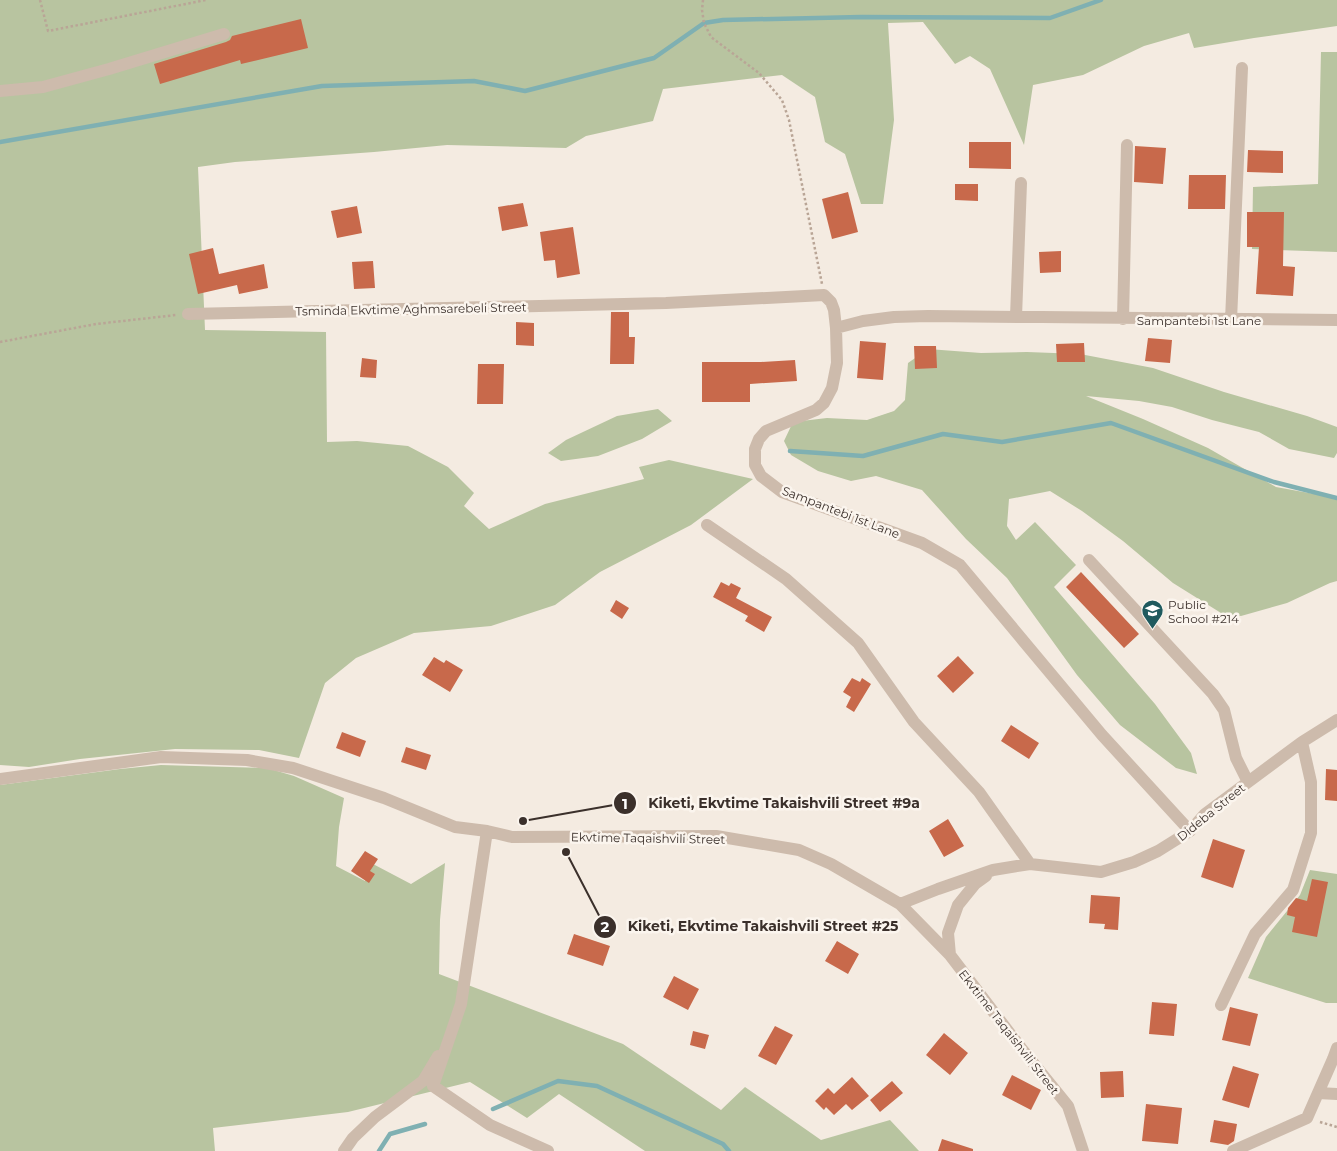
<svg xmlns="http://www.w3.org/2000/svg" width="1337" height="1151" viewBox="0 0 1337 1151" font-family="Montserrat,sans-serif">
	<rect width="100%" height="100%" fill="#f4ebe1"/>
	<!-- green -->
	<path fill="#b8c4a0" d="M0,0H1337V26L1254,38L1194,48L1189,33L1144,46L1083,75L1033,85L1024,145L990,69L970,56L955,64L923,22L888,23L894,120L883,204H861L845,154L825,142L815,97L782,75L663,89L653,121L586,136L566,148L447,145L374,152L235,162L198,167L205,330L326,332L327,442L357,441L408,446L448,467L474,493L464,506L489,529L545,504L644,479L639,467L669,460L753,479L691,525L600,572L555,605L491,626L414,633L356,658L325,683L299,758L259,750L175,749L80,759L29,767L0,765Z
		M1321,52H1337V252L1252,249L1253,187L1318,184Z
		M928,349L981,353L1027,352L1080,354L1153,368L1224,392L1307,416L1337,427V453L1334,458L1289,449L1259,432L1212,420L1172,407L1139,401L1086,396L1143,419L1208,448L1276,487L1331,497H1337V581L1330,583L1287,603L1241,616L1221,613L1173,583L1123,541L1082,511L1050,491L1009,499L1007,526L1016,540L1035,522L1076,565L1054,587L1155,704L1191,753L1197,774L1176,768L1120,725L1077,675L1007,578L966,539L922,490L876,476L851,481L818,471L791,455L784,441L793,422L827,418L867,420L894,411L905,400L908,363Z
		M658,409L672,421L642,439L598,456L561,461L548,453L566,440L617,416Z
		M161,765L267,768L294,776L344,798L339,827L336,866L365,881L373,864L411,884L445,863L440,920L439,974L623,1044L721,1110L745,1087L821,1140L890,1120L919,1151H645L559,1094L527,1118L470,1082L348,1112L213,1128L215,1151H0V785L120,769Z
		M1310,870L1337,874V1003H1326L1248,978L1266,937L1300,895Z"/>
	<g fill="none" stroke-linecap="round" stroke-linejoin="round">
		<!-- stream -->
		<path stroke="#7fb0b2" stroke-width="4.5" d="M0,142L322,86L474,81L525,91L654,58L704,23L723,20L861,17L1050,18L1101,0
			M790,451L863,456L943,434L1002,442L1111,423L1274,482L1337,498
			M493,1109L558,1081L597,1086L723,1144L729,1151
			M379,1151L390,1134L425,1124"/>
	</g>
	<!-- building -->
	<path fill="#c8694b" d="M301,19L308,48L241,64L240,60L160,84L154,64L226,42L230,40L232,36Z
		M969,142H1011V169L969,168Z
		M1135,146L1166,148L1163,184L1134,182Z
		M1248,150L1283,151V173L1247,172Z
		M1189,175H1226L1225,209H1188Z
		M955,184H978V201L955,200Z
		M848,192L858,232L832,239L822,199Z
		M523,203L528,226L502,231L498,207Z
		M357,206L362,233L337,238L331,211Z
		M1247,212H1284L1283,266L1295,267L1293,296L1256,294L1259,247H1247Z
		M573,227L580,274L557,278L555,260L544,261L540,232Z
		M213,248L219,274L264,264L268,288L239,294L237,285L198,294L189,254Z
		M1061,251V272L1040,273L1039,252Z
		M373,261L375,288L354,289L352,262Z
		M611,312H629V337H635L634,364H610Z
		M516,322L534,323V346L516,345Z
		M1148,338L1172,340L1170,363L1145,361Z
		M860,341L886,343L883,380L857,378Z
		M1084,343L1085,362H1057L1056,344Z
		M914,346H936L937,368L915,369Z
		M362,358L377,360L376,378L360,377Z
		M795,360L797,381L750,384V402H702V362H761Z
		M478,364H504L503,404H477Z
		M1081,572L1139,634L1124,648L1066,587Z
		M721,582L729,586L731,583L741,588L736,598L772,617L764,632L745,621L748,616L713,597Z
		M616,600L629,608L622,619L610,611Z
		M958,656L974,673L953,693L937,676Z
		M434,657L444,663L446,660L463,670L450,692L422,675Z
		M852,678L860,682L862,678L871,684L854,712L846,707L851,697L843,692Z
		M1011,725L1039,743L1029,759L1001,741Z
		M342,732L366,741L360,757L336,748Z
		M406,747L431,755L426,770L401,762Z
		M1326,769L1337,770V801L1325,800Z
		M948,819L964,846L944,857L929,831Z
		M1213,839L1245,850L1233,888L1201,877Z
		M365,851L378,859L370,871L375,874L369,883L351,871Z
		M1312,879L1328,882L1317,937L1292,932L1295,917L1287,915L1288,908L1296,898L1307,901Z
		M1091,895L1120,897L1118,930L1104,929L1105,924L1089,923Z
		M574,934L610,946L603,966L567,954Z
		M837,941L859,954L848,974L825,961Z
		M674,976L699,989L688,1010L663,997Z
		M1152,1002L1177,1004L1174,1036L1149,1034Z
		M1230,1007L1258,1014L1250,1046L1222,1040Z
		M775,1026L793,1035L776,1065L758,1056Z
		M693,1031L709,1035L705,1049L690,1045Z
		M944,1033L968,1053L950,1075L926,1055Z
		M1233,1066L1259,1074L1249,1108L1222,1100Z
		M1123,1071L1124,1097L1101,1098L1100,1072Z
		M1012,1075L1041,1090L1031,1110L1002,1095Z
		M852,1077L869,1096L852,1110L846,1104L834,1115L826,1107L824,1110L815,1101L828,1088L834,1094Z
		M892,1081L903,1093L880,1112L870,1100Z
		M1146,1104L1182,1108L1178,1144L1142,1141Z
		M1214,1120L1237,1124L1234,1141L1228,1145L1210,1142Z
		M942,1139L973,1149V1151H938Z"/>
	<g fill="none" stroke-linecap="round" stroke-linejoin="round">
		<!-- path -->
		<path stroke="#b9a596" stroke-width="2.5" stroke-dasharray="2.5 2.5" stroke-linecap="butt" d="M40,0L48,31L206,0
			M703,0L702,10L704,23L711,37L759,73L782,100L789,120L822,284
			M0,342L96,324L176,315
			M1320,1122L1337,1127"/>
		<!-- minor -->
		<path stroke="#cdbbac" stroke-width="12" d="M0,91L43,87L109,69L224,34
			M188,314L666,303L824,295L831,302L834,310L836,328L837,363L832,388L824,403L816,410L766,431L759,439L755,449V465L761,476L782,492L922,543L960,565L1102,735L1190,831
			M1016,317L1021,183
			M1123,319L1127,145
			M1231,320L1242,68
			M836,328L863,321L894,317L928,316L1337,320
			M707,525L786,579L858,643L914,722L979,792L1030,864
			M1089,560L1213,694L1224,710L1236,758L1248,782
			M0,779L161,757L247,760L293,768L384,798L455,827L487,831L512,837L716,836L799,850L831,864L900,904L950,955L1021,1048L1068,1106L1083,1151
			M487,831L461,1004L433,1086L490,1125L548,1151
			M900,904L938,889L993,870L1030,864L1101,872L1134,862L1158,851L1190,831L1205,814L1302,742L1337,720
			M950,955L948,933L958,905L975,884L986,876
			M1221,1005L1255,934L1293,890L1311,833V782L1302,742
			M1318,1093L1337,1094
			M344,1151L353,1138L375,1117L423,1081L438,1056
			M1233,1151L1307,1118L1333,1059L1337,1048"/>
	</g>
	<!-- icons -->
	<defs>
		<symbol id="school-pin" viewBox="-11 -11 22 30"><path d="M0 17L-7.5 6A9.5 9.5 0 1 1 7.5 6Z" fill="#1f5a5e" stroke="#fbf5ee"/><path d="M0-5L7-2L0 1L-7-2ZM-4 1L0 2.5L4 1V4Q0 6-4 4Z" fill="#fff"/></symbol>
	</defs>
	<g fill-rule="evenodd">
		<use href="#school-pin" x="1140" y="598" width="25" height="34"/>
	</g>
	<g text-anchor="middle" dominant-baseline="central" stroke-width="5" stroke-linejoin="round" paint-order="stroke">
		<!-- street labels -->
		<g font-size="12" fill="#3b302b" stroke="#fbf5ee">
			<text transform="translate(411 309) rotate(-1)">Tsminda Ekvtime Aghmsarebeli Street</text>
			<text x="1199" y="320">Sampantebi 1st Lane</text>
			<text transform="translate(841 512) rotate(21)">Sampantebi 1st Lane</text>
			<text transform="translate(1211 812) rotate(-39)">Dideba Street</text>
			<text transform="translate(648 838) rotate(1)">Ekvtime Taqaishvili Street</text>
			<text transform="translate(1009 1032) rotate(52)">Ekvtime Taqaishvili Street</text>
		</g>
		<!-- poi labels -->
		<g font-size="12" fill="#3b302b" stroke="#fbf5ee" text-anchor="start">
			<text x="1168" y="604">Public<tspan x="1168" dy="14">School #214</tspan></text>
		</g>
	</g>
	<!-- callouts -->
	<path fill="none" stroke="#3b302b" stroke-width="2" d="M523 821L625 803M566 852L605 927"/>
	<g fill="#3b302b" stroke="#fbf5ee" stroke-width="2">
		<circle cx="523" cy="821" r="5"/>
		<circle cx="566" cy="852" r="5"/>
		<circle cx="625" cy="803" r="12"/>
		<circle cx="605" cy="927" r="12"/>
	</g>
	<g font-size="15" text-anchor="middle" font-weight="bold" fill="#fff">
		<text x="625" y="809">1</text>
		<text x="605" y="932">2</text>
	</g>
	<g font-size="14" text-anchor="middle" font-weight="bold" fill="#3b302b" stroke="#fbf5ee" stroke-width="5" stroke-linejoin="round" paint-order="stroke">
		<text x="784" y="808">Kiketi, Ekvtime Takaishvili Street #9a</text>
		<text x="763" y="931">Kiketi, Ekvtime Takaishvili Street #25</text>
	</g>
</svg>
